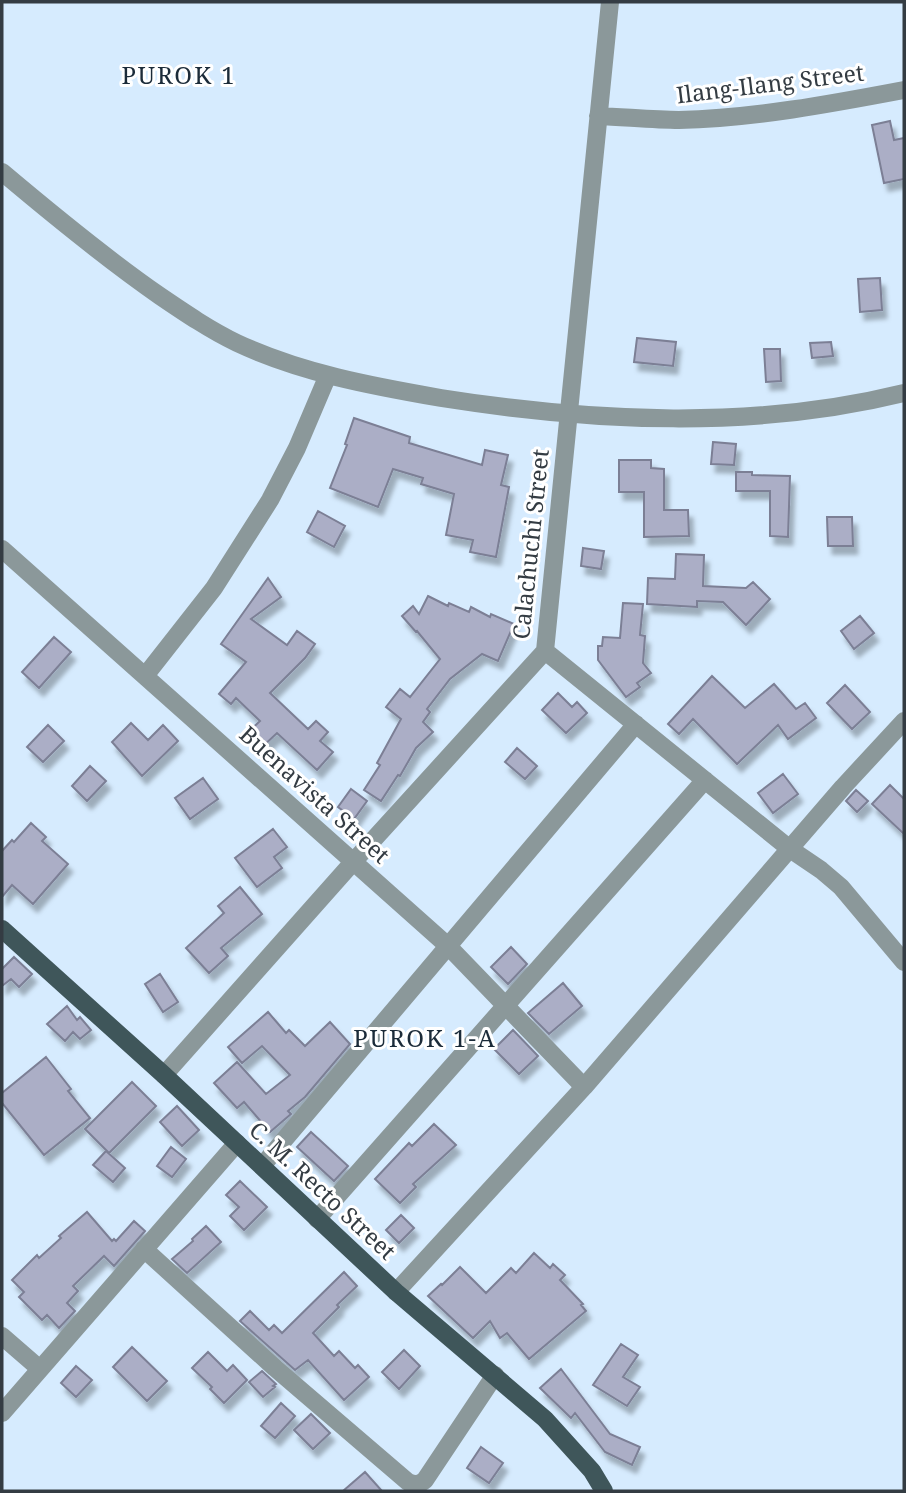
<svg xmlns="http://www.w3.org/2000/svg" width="906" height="1493" viewBox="0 0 906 1493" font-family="'Noto Serif',serif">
	<defs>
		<filter id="shadow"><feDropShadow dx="4.5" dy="8" stdDeviation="2" flood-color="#0004"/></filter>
	</defs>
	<rect width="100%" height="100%" fill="#d6ebfe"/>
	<!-- building -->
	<path fill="#abaec6" stroke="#7c7f95" stroke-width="2" filter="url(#shadow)" d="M890,121L894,140L904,138V179L884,183L872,125Z
		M880,278L882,310L860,312L858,279Z
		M637,338L676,342L673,366L634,362Z
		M831,342L833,356L812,358L810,343Z
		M764,349H780L781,381L766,382Z
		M354,418L410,437L409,443L482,465L485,450L508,455L501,485L509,487L496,557L470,552L473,540L446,535L454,494L421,484L423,478L393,469L378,507L330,488L347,445L345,444Z
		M713,442L736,444L734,465L711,464Z
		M619,460H651V468L664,469V510H688L689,536L644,537V492H619Z
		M736,472H752V475L790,476L788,537L770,536V491H736Z
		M318,511L345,526L334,547L307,532Z
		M827,517H852L853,546H828Z
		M583,548L604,551L601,569L581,566Z
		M676,554L704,555L703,586L746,588L753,582L770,599L746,625L723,602L697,601V607L647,604L648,578L675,579Z
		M268,578L281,597L251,619L287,645L297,631L315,644L305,658L270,693L308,729L316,721L328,732L320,741L333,752L317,770L277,733L260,749L246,734L260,721L236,698L231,704L219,694L246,662L221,644Z
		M428,596L448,606L449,603L469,612L471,607L490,617L491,614L514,624L498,661L482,654L450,679L427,709L430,712L423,722L433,732L416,748L400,776L398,775L381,801L364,790L380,765L377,763L401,719L386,707L400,689L410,697L440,659L417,631L416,632L402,616L413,606L419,614Z
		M623,603L643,604L640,635L645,636L643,663L651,673L637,683L640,687L626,697L598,660V646H602L603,637L620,638Z
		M860,616L874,633L854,649L841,631Z
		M54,637L71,652L39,688L22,672Z
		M712,676L745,708L774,684L796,709L805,703L816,718L788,739L778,725L737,764L693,719L679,734L668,724Z
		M845,685L870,712L852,729L827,703Z
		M558,693L572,707L577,702L587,713L566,733L542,710Z
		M131,723L148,740L163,725L178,741L142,776L112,742Z
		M48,725L64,741L43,762L27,747Z
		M517,748L537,766L525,779L505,762Z
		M90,766L106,781L87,801L72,786Z
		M783,774L798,794L773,813L758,793Z
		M203,778L218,799L190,819L175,798Z
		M890,785L904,799V834L872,804Z
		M351,789L367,801L354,819L338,807Z
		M856,790L868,801L857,812L846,801Z
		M31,823L46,837L42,841L68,864L33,904L12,885L2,897V851L12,840L14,842Z
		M273,829L287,847L274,857L282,868L257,887L235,858Z
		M240,887L262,914L221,948L228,956L209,973L186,948L224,913L218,906Z
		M511,947L527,964L508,984L491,967Z
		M14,957L32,974L19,987L11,979L2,986V969Z
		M160,974L178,1002L163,1012L145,984Z
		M563,983L582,1006L549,1034L528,1013Z
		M67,1006L77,1020L80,1017L91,1030L80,1039L73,1032L65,1041L47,1024Z
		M268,1012L286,1033L289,1030L305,1046L330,1022L350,1044L305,1097L288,1111L291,1114L270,1132L244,1102L237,1108L214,1083L237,1062L266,1094L290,1075L262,1046L242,1063L228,1047Z
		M513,1030L538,1056L519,1074L494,1049Z
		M46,1057L71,1089L68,1091L90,1118L44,1155L2,1103V1093Z
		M132,1082L156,1106L109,1153L85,1129Z
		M177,1106L199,1130L182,1146L160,1122Z
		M434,1124L456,1145L413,1184L416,1187L400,1203L375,1179L409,1143L412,1146Z
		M311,1132L348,1166L334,1181L297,1147Z
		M171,1147L186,1159L172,1177L157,1166Z
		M106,1151L125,1168L113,1182L93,1165Z
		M240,1181L267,1207L244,1230L230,1216L239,1207L226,1195Z
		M87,1212L112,1241L114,1239L116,1241L134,1221L145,1231L114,1266L104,1256L73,1286L78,1291L67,1303L75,1311L59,1328L47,1315L42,1320L19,1297L24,1292L12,1280L37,1255L39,1258L61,1238L59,1236Z
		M401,1215L414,1228L399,1243L386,1230Z
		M206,1226L221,1242L187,1273L172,1259L193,1241L192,1239Z
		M534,1253L550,1268L553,1264L565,1275L560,1280L583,1304L581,1305L586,1311L529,1359L507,1333L500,1338L490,1321L473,1338L428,1296L441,1284L442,1285L460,1267L486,1293L511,1268L516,1273Z
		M344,1272L357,1286L337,1305L339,1307L313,1333L334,1356L339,1351L355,1368L358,1365L369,1377L344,1400L308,1360L295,1370L240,1321L250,1311L269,1330L274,1325L282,1333Z
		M621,1344L638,1355L623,1377L640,1387L627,1406L593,1385Z
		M132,1347L167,1381L147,1401L113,1367Z
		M404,1350L420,1366L399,1389L382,1372Z
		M208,1352L227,1371L233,1365L247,1380L224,1403L210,1389L212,1387L192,1368Z
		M76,1366L92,1380L76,1397L61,1383Z
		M561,1369L610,1434L640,1447L632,1465L605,1452L575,1413L571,1418L540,1388Z
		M262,1371L276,1384L273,1386L275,1387L263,1397L249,1382Z
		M281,1403L295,1416L275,1438L261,1426Z
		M311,1414L330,1433L313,1449L294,1430Z
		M481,1447L503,1463L489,1483L467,1468Z
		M365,1472L382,1491H343Z"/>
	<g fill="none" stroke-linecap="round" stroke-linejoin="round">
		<!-- minor -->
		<path stroke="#8b989a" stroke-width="18" d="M598,116C625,117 653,120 679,120C755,118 830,104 904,90
			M2,172C53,215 105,258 160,296C185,313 210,330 237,343C301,373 372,386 441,398C593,422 754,430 904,393
			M2,549L448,946L584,1087
			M545,651L790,849L821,870L841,887L904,962
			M145,676L214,588L270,500L297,448L328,375
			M164,1075L354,861L545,651L610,2
			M262,1166L636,724
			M317,1219L705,780
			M144,1249L275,1368L408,1482C415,1485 419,1485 425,1480L495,1375
			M396,1292L584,1087L843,787L904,721
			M2,1336L40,1369
			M2,1413L237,1143"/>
		<!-- major -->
		<path stroke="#3f565a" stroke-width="18" d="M2,929L164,1075L396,1292L545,1419L592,1471L604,1491"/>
	</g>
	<g text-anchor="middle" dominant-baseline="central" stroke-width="6" stroke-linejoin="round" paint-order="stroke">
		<!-- street labels -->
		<g font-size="23" fill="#343c43" stroke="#fff">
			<text transform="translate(770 83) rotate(-7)">Ilang-Ilang Street</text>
			<text transform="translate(530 544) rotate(-84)">Calachuchi Street</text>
			<text transform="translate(315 794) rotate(42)">Buenavista Street</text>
			<text transform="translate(323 1190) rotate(43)">C. M. Recto Street</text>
		</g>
		<!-- neighbourhood labels -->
		<g font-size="24" letter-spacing="2" fill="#1b2b39" stroke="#fff">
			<text x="179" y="74">PUROK 1</text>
			<text x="425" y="1037">PUROK 1-A</text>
		</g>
	</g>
	<!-- border -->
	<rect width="906" height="1493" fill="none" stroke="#343c43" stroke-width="7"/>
</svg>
